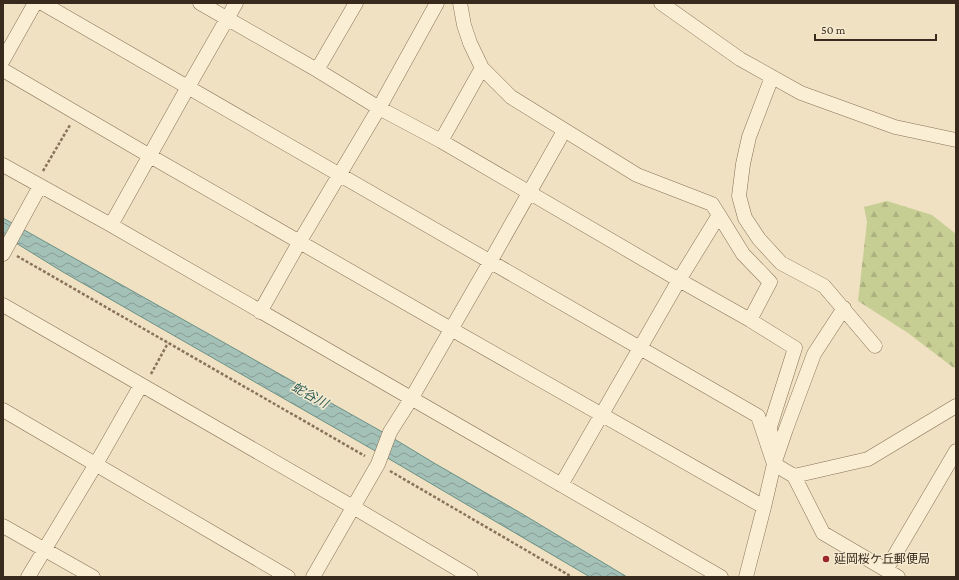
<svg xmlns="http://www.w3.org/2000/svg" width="959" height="580" viewBox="0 0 959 580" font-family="'Crimson Pro','Noto Sans JP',serif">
	<defs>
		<pattern id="forest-firs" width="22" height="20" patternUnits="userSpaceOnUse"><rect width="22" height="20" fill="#c7ce94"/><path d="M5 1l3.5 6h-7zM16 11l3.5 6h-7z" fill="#acb17f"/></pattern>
		<pattern id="water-waves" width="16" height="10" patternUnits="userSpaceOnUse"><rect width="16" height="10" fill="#a4c1b8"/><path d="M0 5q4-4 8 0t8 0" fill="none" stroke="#879d95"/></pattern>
	</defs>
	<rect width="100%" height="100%" fill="#efe1c1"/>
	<!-- forest -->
	<path fill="url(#forest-firs)" d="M887,201L932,215L956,234V365L954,368L908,333L858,301L867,222L864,207Z"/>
	<!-- water -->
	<path fill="url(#water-waves)" stroke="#6a9086" d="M3,218L386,434L434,463L519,512L627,577H590L391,460L63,272L3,235Z"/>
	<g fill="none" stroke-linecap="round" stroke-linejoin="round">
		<defs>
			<path id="street" d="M42,3L640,348L561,485
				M200,3L317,70L379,108L441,141L679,280L750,320L795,348L770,427L774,464
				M460,3L464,25L470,43L482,68L511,97L637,175L712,204L719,215
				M661,3L740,59L801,93L895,127L956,140
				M3,60L35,3
				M3,70L150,156L451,329L764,507
				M317,70L356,3
				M772,77L749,137L743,164L739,196L745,218L759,239L781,263L824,286L875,346
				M441,141L482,68
				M3,165L111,225L721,577
				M111,225L188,87L236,3
				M3,254L40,186
				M3,305L353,507L471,577
				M260,312L300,241L379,108L437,3
				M750,320L770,282L743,254L719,215L679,280L640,348L758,416L774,464L794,476L823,533L898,577
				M3,410L288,577
				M794,476L868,459L956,406
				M3,526L93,577
				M886,570L956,451
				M28,577L96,464L141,385
				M313,577L378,464L390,432L411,399L490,262L564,131
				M746,577L764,507L774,464L786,429L814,354L844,308"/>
		</defs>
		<!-- street casing -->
		<use href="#street" stroke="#897258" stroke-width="15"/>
		<!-- path -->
		<path stroke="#897258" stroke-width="2.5" stroke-dasharray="3 2" stroke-linecap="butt" d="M43,171L70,125
			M17,256L365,456
			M151,374L168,343
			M390,471L572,577"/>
		<!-- street -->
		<use href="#street" stroke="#faeed4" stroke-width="14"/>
	</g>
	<!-- markers -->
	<circle fill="#9a2628" stroke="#f6ebd0" stroke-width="1.5" cx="826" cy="559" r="4"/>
	<g text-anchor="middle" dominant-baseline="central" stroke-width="3" stroke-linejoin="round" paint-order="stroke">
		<!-- poi labels -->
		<g font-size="12" fill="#382a1d" stroke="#f6ebd0" text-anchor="start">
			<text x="834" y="559">延岡桜ケ丘郵便局</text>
		</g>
		<!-- water labels -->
		<g font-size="13" font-style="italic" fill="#2b5955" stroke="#f6ebd0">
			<text transform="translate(310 395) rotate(29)">蛇谷川</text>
		</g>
	</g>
	<!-- border -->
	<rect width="959" height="580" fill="none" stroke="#382a1d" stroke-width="8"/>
	<!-- scale -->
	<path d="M815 34v6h121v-6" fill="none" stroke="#382a1d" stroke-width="2"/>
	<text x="821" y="34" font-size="12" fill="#382a1d" stroke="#f6ebd0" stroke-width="3" paint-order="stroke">50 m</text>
</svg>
